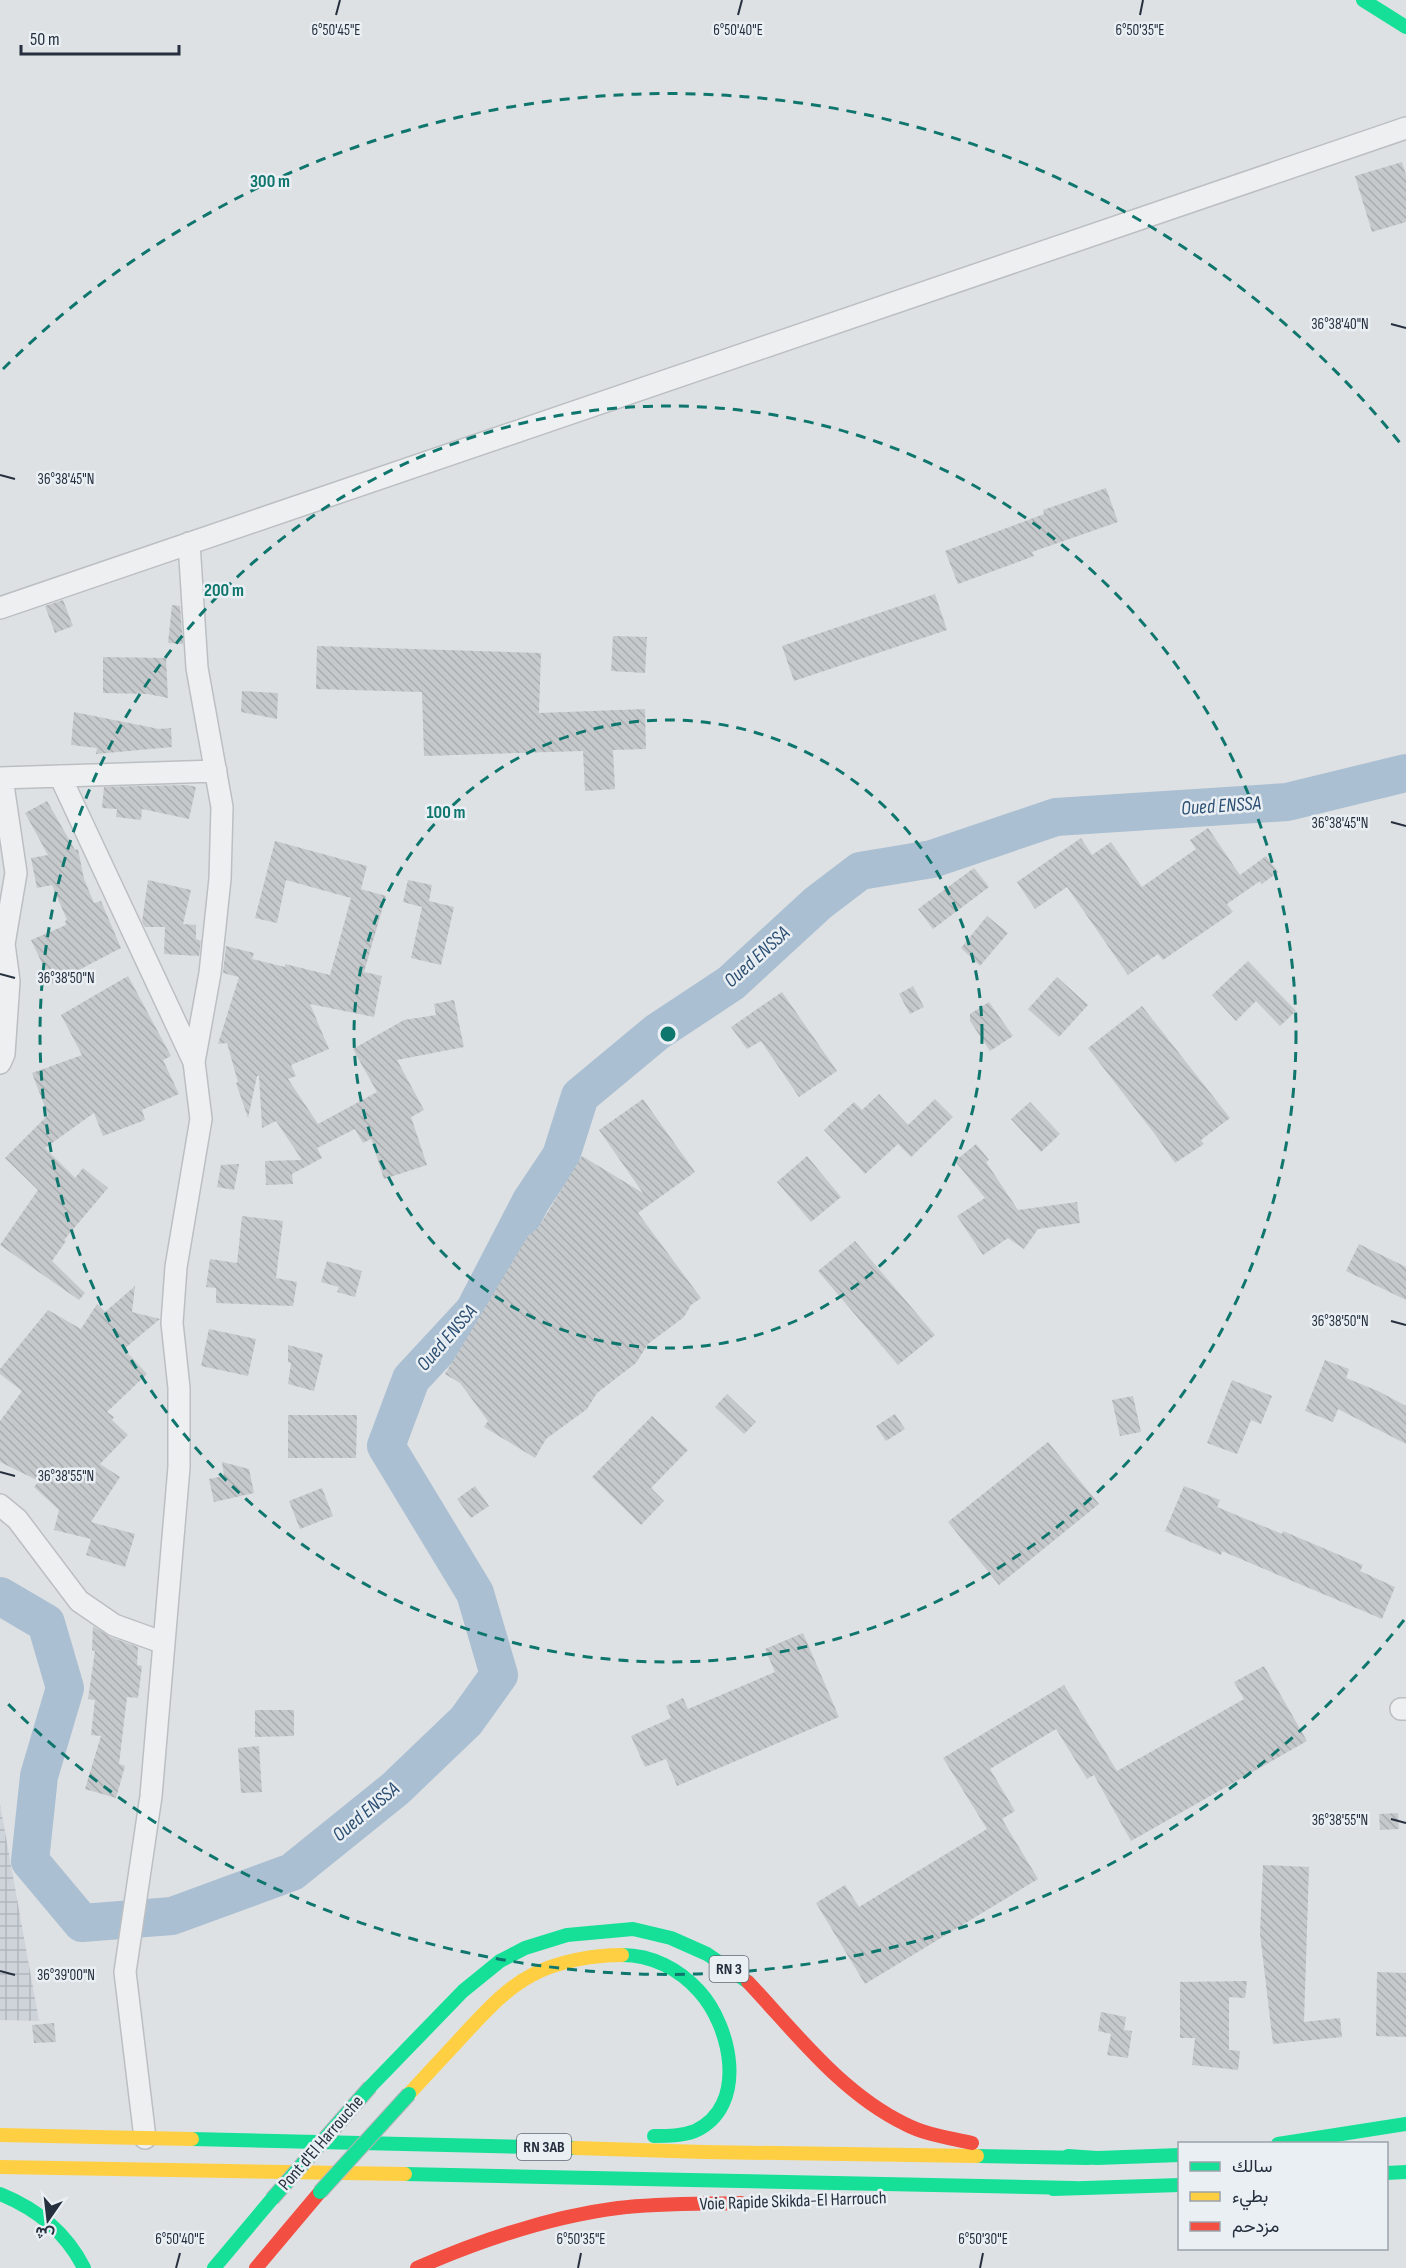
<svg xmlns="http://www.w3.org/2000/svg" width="1406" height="2268" viewBox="0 0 1406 2268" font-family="'Sofia Sans Condensed',Vazirmatn,sans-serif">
	<defs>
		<pattern id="industrial-grid" width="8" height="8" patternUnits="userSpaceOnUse" patternTransform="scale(1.5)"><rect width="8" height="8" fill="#cfd4db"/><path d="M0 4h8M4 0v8" fill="none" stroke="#b2b6bd"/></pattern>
		<pattern id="building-back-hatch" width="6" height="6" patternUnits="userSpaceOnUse" patternTransform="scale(1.5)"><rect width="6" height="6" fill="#c6c9cc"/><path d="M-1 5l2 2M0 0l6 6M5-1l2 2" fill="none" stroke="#aaadb0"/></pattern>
	</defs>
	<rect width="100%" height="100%" fill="#dee1e4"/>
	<!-- industrial -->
	<path fill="url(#industrial-grid)" d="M0,1804L39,2021L0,2020Z"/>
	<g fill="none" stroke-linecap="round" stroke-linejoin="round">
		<!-- river -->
		<path stroke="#aabfd1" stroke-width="38" d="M0,1596L46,1623L65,1688L39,1776L30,1861L82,1923L172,1916L292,1872L395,1789L466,1721L499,1675L475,1593L386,1446L411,1379L474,1311L531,1201L561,1156L580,1096L657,1032L731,983L818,903L860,871L932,859L1056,817L1287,802L1406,773"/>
	</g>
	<!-- building -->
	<path fill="url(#building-back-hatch)" d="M1402,162L1406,175V222L1372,232L1355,176Z
		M1106,488L1118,522L1032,552L1034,556L958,584L945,551L1044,514L1043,510Z
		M935,594L947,630L794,681L782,646Z
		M63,600L73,626L55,633L45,606Z
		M172,605L180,606L183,644L168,643Z
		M613,636L647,637L645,673L611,671Z
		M317,646L541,653L539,713L645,709L646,749L613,750L615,789L585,791L583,751L424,756L422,692L316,689Z
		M103,657L166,658L168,698L148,694L103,693Z
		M242,691L278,693L277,719L241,712Z
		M74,712L159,729L171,728L172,747L96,754L97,748L71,745Z
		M187,785L196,787L189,819L142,809L141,820L116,817L117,809L102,808L104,787Z
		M47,801L75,850L78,849L84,879L94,903L101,901L121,948L52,984L31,940L66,925L65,921L67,920L52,885L37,888L31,858L48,855L25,813Z
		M1208,828L1240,875L1266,856L1278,872L1262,884L1260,881L1227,904L1233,912L1163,960L1158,954L1128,975L1067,887L1035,909L1017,882L1081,838L1092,855L1111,842L1142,887L1196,849L1190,840Z
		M275,841L367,866L361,889L386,896L364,972L382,976L374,1017L310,1004L329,1049L291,1065L296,1076L288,1079L318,1124L377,1092L353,1049L404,1020L436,1015L434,1004L454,1000L464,1047L397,1060L424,1110L411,1117L427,1165L384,1179L371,1139L363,1143L355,1129L317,1148L322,1158L292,1174L293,1184L266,1185L265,1161L302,1160L276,1121L262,1128L259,1076H257L248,1118L236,1083L238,1082L227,1043L218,1044L239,977L223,973L226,946L254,953L252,959L285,967V964L330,975L351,898L286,880L277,923L255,918Z
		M974,868L989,887L933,929L918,909Z
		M148,880L191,890L183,924L196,925V939L201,941L199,956L164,954L165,927H145L142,922Z
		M408,880L432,885L429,901L454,907L441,965L411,958L422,907L403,902Z
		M987,916L1008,933L980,966L961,948Z
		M1248,961L1296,1011L1280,1026L1256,1001L1236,1021L1212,995Z
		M128,976L171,1056L163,1060L179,1094L142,1110L145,1120L103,1136L94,1113L45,1148L75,1178L83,1168L108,1188L64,1240L66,1241L52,1261L85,1293L79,1300L0,1245L38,1190L5,1158L48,1115L32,1073L82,1055L61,1015Z
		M1057,977L1088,1005L1059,1037L1028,1009Z
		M913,986L924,1007L910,1014L899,994Z
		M782,992L837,1071L799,1097L761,1041L747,1049L731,1027Z
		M989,1002L1013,1036L990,1051L970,1021V1014Z
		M1142,1006L1230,1118L1201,1140L1204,1144L1175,1163L1154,1133L1088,1048Z
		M879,1094L908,1125L935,1099L953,1117L911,1157L898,1144L865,1174L824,1130L854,1102L862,1110Z
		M643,1099L695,1172L638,1213L701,1298L691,1305L684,1317L648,1344L636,1363L597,1393L587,1409L546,1439L535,1458L484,1427L488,1421L460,1383L445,1374L528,1236L538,1228L582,1156L643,1193L599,1130Z
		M1030,1102L1060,1134L1041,1152L1011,1119Z
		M976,1144L989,1160L986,1162L1018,1210L1077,1202L1080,1223L1038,1229L1024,1249L1008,1238L983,1255L957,1216L985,1198L955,1161Z
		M807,1156L841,1197L811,1222L777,1182Z
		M239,1164L234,1190L217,1187L221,1165Z
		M242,1216L283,1221L276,1278L297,1282L293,1306L216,1303V1288L206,1287L210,1259L237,1263Z
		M855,1241L935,1335L898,1365L818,1271Z
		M1359,1244L1406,1267V1300L1346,1271Z
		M327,1261L362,1271L355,1297L337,1292L339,1287L321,1282Z
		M135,1286L132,1312L160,1319L124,1349L147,1374L107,1412L114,1417L112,1420L128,1435L100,1464L120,1477L91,1522L135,1534L125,1567L86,1555L91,1539L54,1530L59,1510L34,1487L39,1481L0,1462V1421L22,1391L0,1374V1369L48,1310L81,1329L97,1304L105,1312Z
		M209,1329L256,1339L248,1376L201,1366Z
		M288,1345L323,1354L314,1391L288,1384L291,1363L288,1362Z
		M1325,1360L1349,1369L1346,1378L1378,1391L1406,1406V1444L1338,1409L1333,1422L1305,1411Z
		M1232,1380L1272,1396L1261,1424L1251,1420L1237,1454L1207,1443Z
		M727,1394L756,1422L744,1434L715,1407Z
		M1133,1396L1141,1432L1120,1436L1112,1400Z
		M895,1414L905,1429L886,1441L876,1426Z
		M288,1415H357L356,1458H288Z
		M652,1416L688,1450L651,1488L664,1501L641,1525L592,1477Z
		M1048,1442L1099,1504L999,1585L948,1522Z
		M222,1462L249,1469L254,1493L214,1502L209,1479L224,1476Z
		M475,1486L489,1506L471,1518L457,1499Z
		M1184,1486L1220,1500L1217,1507L1282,1534L1283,1531L1363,1565L1360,1571L1395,1587L1382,1619L1222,1551L1221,1555L1165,1531Z
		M322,1488L333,1516L300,1529L289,1501Z
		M93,1626L110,1637L138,1647L137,1665L142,1666L138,1698L127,1697L119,1764L125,1766L116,1798L85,1789L101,1736L91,1735L95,1700L88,1699L95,1651L92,1650Z
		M803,1633L839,1717L677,1786L666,1759L645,1767L631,1736L671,1718L666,1706L683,1698L688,1709L775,1672L765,1649Z
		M1264,1666L1307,1741L1131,1841L1094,1775L1087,1779L1056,1729L990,1769L1015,1811L1002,1819L1038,1879L865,1984L816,1903L845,1885L859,1907L987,1829L943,1758L1064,1685L1117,1771L1244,1699L1234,1682Z
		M255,1710H294V1736L255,1737Z
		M259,1746L262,1792L241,1793L238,1748Z
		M1398,1813L1399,1829L1380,1830L1379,1814Z
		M1263,1865L1309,1867L1304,2022L1340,2018L1342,2037L1273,2044L1260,1934Z
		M1377,1972L1406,1973V2037L1376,2036Z
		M1247,1981L1245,1998L1229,1997V2050L1240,2051L1238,2070L1192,2065L1195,2038H1180V1982Z
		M1101,2012L1126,2017L1124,2030L1132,2031L1128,2058L1107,2055L1111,2034L1098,2031Z
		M54,2023L56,2042L34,2043L32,2025Z"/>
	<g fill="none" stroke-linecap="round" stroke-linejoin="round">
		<defs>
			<path id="street" d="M0,608L1406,128
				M60,776L194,1062
				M0,778L216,771
				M0,1063L4,1054L9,981L4,944L16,873L2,778
				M0,1505L17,1519L79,1601L114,1625L164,1643
				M1401,1709H1406
				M145,2138L125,1972L151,1796L179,1467V1388L172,1323L176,1267L201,1119L194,1062L210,973L220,879L222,807L197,668L189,543"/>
		</defs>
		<!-- street casing -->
		<use href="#street" stroke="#bcbfc2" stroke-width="24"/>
		<!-- street -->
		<use href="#street" stroke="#edeff1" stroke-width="21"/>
		<!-- fast -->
		<path stroke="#16e098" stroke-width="14" d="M1363,0L1406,27
			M622,1955C652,1955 679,1969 699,1991C731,2026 749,2106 695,2131C682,2136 668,2136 654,2136
			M370,2087L463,1991L500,1961L525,1948L567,1935L633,1929L671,1938L707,1954L748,1982
			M192,2139L575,2148
			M1278,2144L1406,2124
			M977,2156L1089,2158
			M1068,2156L1097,2158L1180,2155
			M1386,2173L1406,2172
			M405,2174L1074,2188
			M1053,2189L1180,2185
			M0,2194C37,2209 66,2232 84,2268
			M214,2268L272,2199"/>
		<!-- slow -->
		<path stroke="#ffcf43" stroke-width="14" d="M409,2094C429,2072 449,2051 469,2029C488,2009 507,1988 532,1975C558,1961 594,1955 622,1955
			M0,2135L192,2139
			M575,2148L704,2152L977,2156
			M0,2167L405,2174"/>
		<!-- jam -->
		<path stroke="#f24e42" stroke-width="14" d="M748,1982C795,2032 841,2093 905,2124C926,2135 950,2138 972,2143
			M256,2268L320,2192
			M417,2268C481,2240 548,2217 618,2208C659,2203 700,2204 741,2203"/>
		<defs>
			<path id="fast-bridge" d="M320,2192L409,2094
				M272,2199L370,2087"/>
		</defs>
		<!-- fast-bridge casing -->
		<use href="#fast-bridge" stroke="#b0b4b9" stroke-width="16" stroke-linecap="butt"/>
		<!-- fast-bridge -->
		<use href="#fast-bridge" stroke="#16e098" stroke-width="14"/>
	</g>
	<!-- ticks -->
	<path fill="none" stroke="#252f3d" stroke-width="2" d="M336,15L340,0M738,15L742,0M1140,15L1143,0M1391,324L1406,328M0,475L15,479M1391,822L1406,826M0,974L15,978M1391,1321L1406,1325M0,1472L15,1476M1391,1819L1406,1823M0,1971L15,1975M176,2268L180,2253M578,2268L581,2253M980,2268L983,2253"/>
	<!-- distance rings -->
	<g fill="none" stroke="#0f766e" stroke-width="3" stroke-dasharray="10 8">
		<circle cx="668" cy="1034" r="314"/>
		<circle cx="668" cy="1034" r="628"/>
		<path d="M1404 1620A941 941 0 0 1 3 1699M3 369A941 941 0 0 1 1404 448"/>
	</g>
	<g text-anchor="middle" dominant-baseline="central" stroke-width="5" stroke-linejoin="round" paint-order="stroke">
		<!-- shield labels -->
		<g fill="#eaeff4" stroke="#606974" stroke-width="1.5">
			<rect x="709.5" y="1956" width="39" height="26" rx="4.5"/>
			<rect x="517" y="2134" width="54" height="26" rx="4.5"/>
		</g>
		<g font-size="16" font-weight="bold" fill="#252f3d">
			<text x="729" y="1969">RN 3</text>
			<text x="544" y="2147">RN 3AB</text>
		</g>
		<!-- street labels -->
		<g font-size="18" fill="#252f3d" stroke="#eaeff4">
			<text transform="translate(321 2143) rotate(-49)">Pont d'El Harrouche</text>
			<text transform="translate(793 2201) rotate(-2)">Voie Rapide Skikda-El Harrouch</text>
		</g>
		<!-- water labels -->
		<g font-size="20" font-style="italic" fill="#2d5073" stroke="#eaeff4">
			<text transform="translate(1221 806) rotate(-4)">Oued ENSSA</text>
			<text transform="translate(757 957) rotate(-42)">Oued ENSSA</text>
			<text transform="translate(447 1338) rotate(-49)">Oued ENSSA</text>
			<text transform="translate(366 1812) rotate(-40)">Oued ENSSA</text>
		</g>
	</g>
	<g font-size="15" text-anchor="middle" fill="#252f3d" stroke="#eaeff4" stroke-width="5" stroke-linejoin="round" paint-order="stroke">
		<text x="336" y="35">6°50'45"E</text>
		<text x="738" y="35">6°50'40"E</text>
		<text x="1140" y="35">6°50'35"E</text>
		<text x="1340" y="329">36°38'40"N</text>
		<text x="66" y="484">36°38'45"N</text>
		<text x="1340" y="828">36°38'45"N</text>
		<text x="66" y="983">36°38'50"N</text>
		<text x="1340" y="1326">36°38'50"N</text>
		<text x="66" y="1481">36°38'55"N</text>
		<text x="1340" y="1825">36°38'55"N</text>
		<text x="66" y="1980">36°39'00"N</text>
		<text x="180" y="2244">6°50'40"E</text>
		<text x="581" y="2244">6°50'35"E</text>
		<text x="983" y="2244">6°50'30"E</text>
	</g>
	<circle cx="668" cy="1034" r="9" fill="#0f766e" stroke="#eaeff4" stroke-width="3"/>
	<g font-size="18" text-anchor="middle" font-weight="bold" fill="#0f766e" stroke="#eaeff4" stroke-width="5" stroke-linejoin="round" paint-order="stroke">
		<text x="270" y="187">300 m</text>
		<text x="224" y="596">200 m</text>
		<text x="446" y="818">100 m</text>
	</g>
	<!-- legend -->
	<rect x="1178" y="2142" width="210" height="108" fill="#eaeff4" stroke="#9ba2ab" stroke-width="1.5"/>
	<rect x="1190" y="2162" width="30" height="9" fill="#16e098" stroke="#9ba2ab" stroke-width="1.5"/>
	<text x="1232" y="2172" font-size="18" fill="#252f3d">سالك</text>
	<rect x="1190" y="2192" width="30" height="9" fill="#ffcf43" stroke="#9ba2ab" stroke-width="1.5"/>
	<text x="1232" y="2202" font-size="18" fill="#252f3d">بطيء</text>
	<rect x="1190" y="2222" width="30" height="9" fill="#f24e42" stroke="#9ba2ab" stroke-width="1.5"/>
	<text x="1232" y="2232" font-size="18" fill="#252f3d">مزدحم</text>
	<!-- north arrow -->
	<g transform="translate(48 2220) rotate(194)" stroke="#eaeff4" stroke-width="4.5" paint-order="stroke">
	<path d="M0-4.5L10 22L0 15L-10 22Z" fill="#252f3d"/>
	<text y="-9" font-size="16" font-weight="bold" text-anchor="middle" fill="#252f3d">ش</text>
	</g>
	<!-- scale -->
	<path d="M21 45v9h158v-9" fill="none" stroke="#252f3d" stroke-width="3"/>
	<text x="30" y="45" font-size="18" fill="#252f3d" stroke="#eaeff4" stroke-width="4.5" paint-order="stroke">50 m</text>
</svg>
